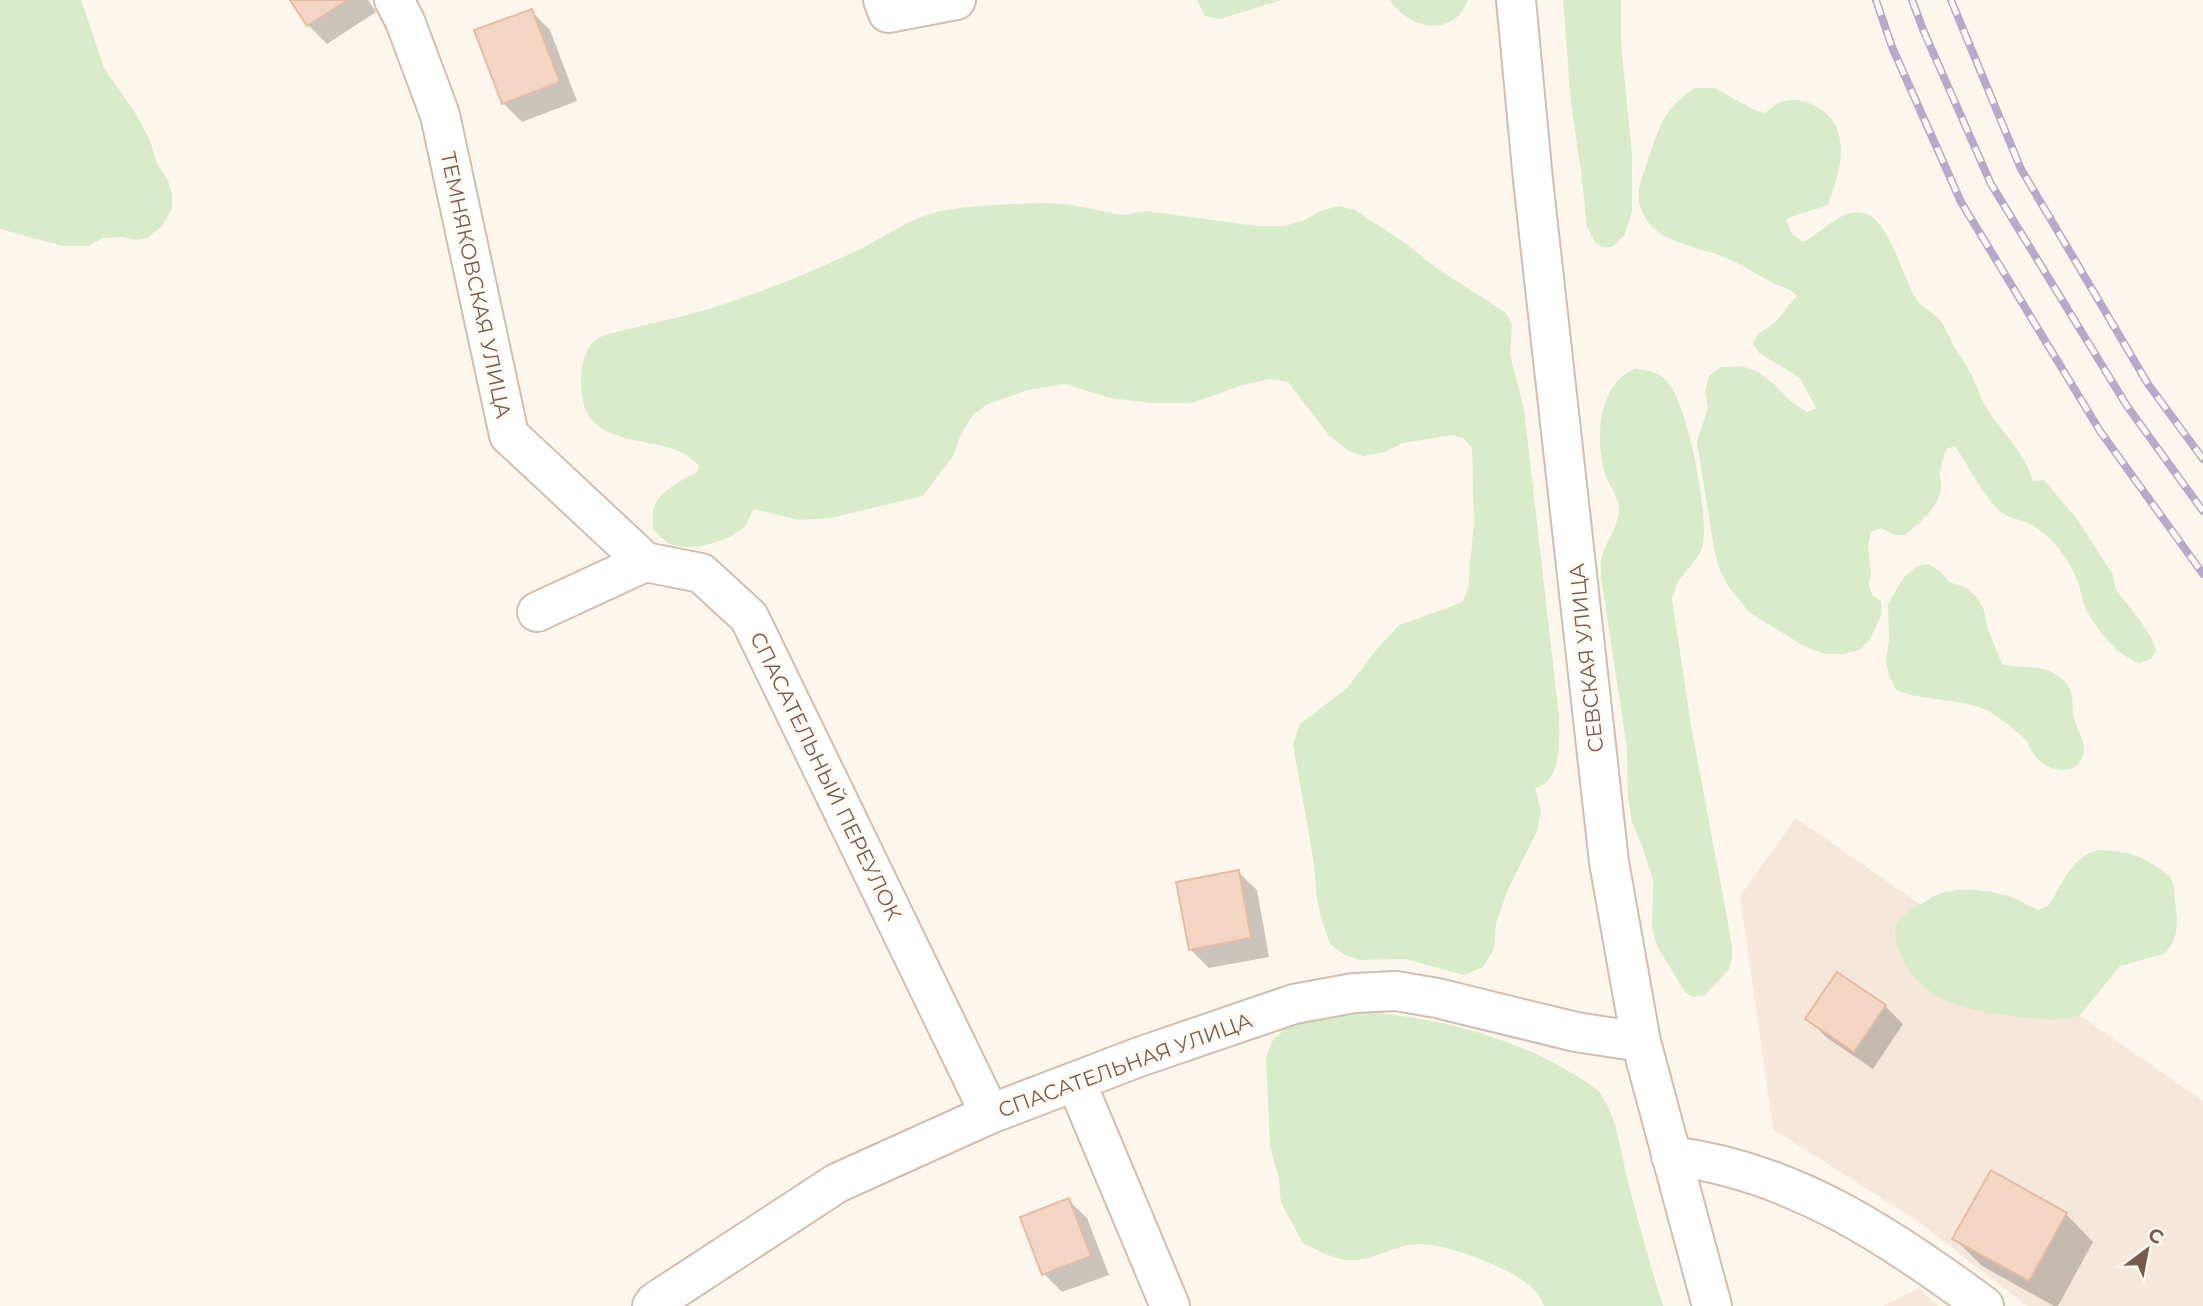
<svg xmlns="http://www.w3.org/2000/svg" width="2203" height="1306" viewBox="0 0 2203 1306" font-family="Montserrat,sans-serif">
	<rect width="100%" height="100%" fill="#fdf6ec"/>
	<!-- residential -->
	<path fill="#f5e8da" d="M1796,818L2203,1101V1306H2027L1919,1222L1773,1129L1740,896Z
		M1919,1288L1938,1306H1883Z"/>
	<!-- green -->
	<path fill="#d8ecc9" d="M0,0H81L104,68L134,111L150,140L156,161L168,181L172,194V208L163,225L147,238L137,240L121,237L103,238L88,246H63L0,229Z
		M1197,0H1282L1220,19L1205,16Z
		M1390,0H1468C1454,38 1409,30 1390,0Z
		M1563,0H1621V45L1632,153V211L1625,234L1612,247H1604L1596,244L1587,227L1581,171L1571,104Z
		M1695,88H1715L1754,110L1765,113C1769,110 1774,105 1778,103C1798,94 1824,106 1835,124C1839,131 1841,143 1841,151C1841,169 1834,187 1828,205C1814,211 1799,212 1786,220L1792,234L1803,242C1822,233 1845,203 1869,215C1889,225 1903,274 1913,294C1921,310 1934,310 1942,323C1946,329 1949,336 1952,343C1959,355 1968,367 1974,380C1978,388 1980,397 1984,404C1999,430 2025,451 2033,481L2044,480L2077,519L2113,575L2116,590L2141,622L2152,639L2156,651L2151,659L2139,663C2119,657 2097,630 2087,611C2082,603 2082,594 2079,586C2076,572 2064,555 2055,544C2048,536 2040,529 2030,524C2020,519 2010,519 2001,512C1985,499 1967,464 1955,446L1946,449C1944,456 1941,463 1940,471C1939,476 1942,482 1941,487C1940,506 1919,524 1905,535H1895L1881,528L1871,532L1868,545L1871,573L1869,584L1872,595L1881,601L1882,613L1870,640L1859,650L1843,654H1825L1804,646L1749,612L1730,589L1721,573L1715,554L1697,442L1708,408L1705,391L1709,376L1721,367L1742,366L1758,372L1775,385L1790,401L1807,412L1816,408L1800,378L1759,353L1753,344C1760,327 1768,331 1778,319C1785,311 1790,303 1797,296C1790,288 1778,286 1769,281C1753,272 1738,262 1721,256C1693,245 1653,242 1641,209C1634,193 1644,173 1649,157C1659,126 1666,106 1695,88Z
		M1043,203L1067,204L1123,215L1145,211L1257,226H1285L1304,220L1320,211L1339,206L1355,210L1405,243L1435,267L1506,313L1512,324L1510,355L1524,409L1559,717C1559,739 1563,782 1535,788L1541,810L1538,829L1509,887L1496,923L1494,949L1483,967L1464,975L1405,959L1359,960L1345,955L1330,944L1322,921L1317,900L1314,864L1293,744L1300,724L1347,688L1376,650L1399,625L1448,608L1463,601L1468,589L1474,521L1472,448L1463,438L1452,435L1403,443L1385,452L1363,456L1347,450L1328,434L1288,382L1270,379L1243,385L1192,403H1152L1110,398L1065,384L1028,390L986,405L973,415L961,434L953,456L923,496L830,518L799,520L754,509C750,515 748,523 743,528C728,542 690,552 670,544C664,541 658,534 653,529C653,524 652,517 653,511C657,492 680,481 696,473L699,466C672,431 596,454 583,402C579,385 580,354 594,341C604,333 618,332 629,329C657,322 685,316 712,308C760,293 810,273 856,251C883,238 906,220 937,212C971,205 1008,204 1043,203Z
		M1635,369C1645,370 1657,372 1665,379C1687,397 1711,522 1702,548C1697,562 1684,571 1677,584C1675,588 1674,594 1672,599L1691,725L1732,945V958L1729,969L1705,995L1693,997L1685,992L1658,948L1652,929L1653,880L1641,842L1632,823L1628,798L1627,749L1601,576C1601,569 1600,561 1602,555C1607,540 1619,525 1619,509C1619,498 1609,485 1605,474C1595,441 1597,384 1635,369Z
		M1928,564L1940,571L1949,582L1967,588L1977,598L1984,610L1988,630L2002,664C2026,671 2044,660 2066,683C2075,692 2071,707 2074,718C2078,734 2091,747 2079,763C2076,767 2071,769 2066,770C2051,771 2038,762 2031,750C2029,747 2028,743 2026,740C2023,736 2003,721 1998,717C1968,695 1929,704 1896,690L1890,678L1886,662L1889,639L1888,604L1904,577L1918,566Z
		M2100,850C2132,851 2145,857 2171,877L2174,888L2177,921L2176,933L2172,944L2164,954L2120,966L2081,1014C2062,1024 2033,1018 2012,1016C1965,1011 1916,999 1899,950C1889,924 1899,917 1921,904C1926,902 1930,898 1934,896C1955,887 1982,889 2004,895C2015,897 2027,905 2038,910L2048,906C2063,884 2071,855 2100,850Z
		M1363,1012C1437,1017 1514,1037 1577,1076C1585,1082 1597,1087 1602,1096C1618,1121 1621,1153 1628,1182C1639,1224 1650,1265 1663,1306H1544C1540,1297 1536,1291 1528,1284C1508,1267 1443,1242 1417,1244C1394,1245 1372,1262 1348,1260C1333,1259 1316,1249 1303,1243L1281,1203L1279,1179L1270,1146L1266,1057L1273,1040L1285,1029L1308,1019L1332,1014Z"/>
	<!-- shadow -->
	<path fill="#0003" d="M292,0H368L376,12L327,44L308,25Z
		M531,11L550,30L577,101L522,122L503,103Z
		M1238,872L1257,890L1269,957L1209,968L1190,949Z
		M1885,1006L1903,1024L1873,1069L1826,1037L1808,1019Z
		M1068,1200L1087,1218L1109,1275L1062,1292L1044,1274Z
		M2066,1214L2093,1242L2058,1306H2054L1982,1266L1954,1238Z"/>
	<!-- building -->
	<path fill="#f3d5c3" stroke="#e6bba3" stroke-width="2" d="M290,0H348L307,26Z
		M532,9L560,82L502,104L474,30Z
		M1239,870L1251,938L1189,950L1176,882Z
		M1837,972L1886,1005L1854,1052L1805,1019Z
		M1991,1170L2067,1213L2029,1281L1952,1239Z
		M1069,1198L1091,1256L1042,1275L1020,1217Z"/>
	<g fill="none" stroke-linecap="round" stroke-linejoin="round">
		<defs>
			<path id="minor" d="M394,0L405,21L440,115L509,435L645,562
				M883,0L888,13L956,0
				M1516,0L1533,180L1609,862L1641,1042L1712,1306
				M537,612L645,562L701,573L749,617L990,1114
				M1076,1082L1170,1306
				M1671,1156C1790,1170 1890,1236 1984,1306
				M652,1306L655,1302L837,1183L990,1114L1139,1057L1294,1004L1354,993L1396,991L1437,998L1576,1032L1641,1042"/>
		</defs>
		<!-- minor casing -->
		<use href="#minor" stroke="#d1beb0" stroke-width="42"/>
		<!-- minor -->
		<use href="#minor" stroke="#fff" stroke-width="38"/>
		<defs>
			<path id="rail" d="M1876,0L1892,47L1961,202L2100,431L2203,574
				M1912,0L1924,32L1991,184L2127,406L2203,511
				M1951,0L2021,169L2148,384L2203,459"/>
		</defs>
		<!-- rail casing -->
		<use href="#rail" stroke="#b9a8c9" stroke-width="8"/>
		<!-- rail -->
		<use href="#rail" stroke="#fffaf3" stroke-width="5" stroke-dasharray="16" stroke-linecap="butt"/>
	</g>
	<g text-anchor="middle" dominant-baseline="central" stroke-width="7" stroke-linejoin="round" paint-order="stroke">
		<!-- street labels -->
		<g font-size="21" fill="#7a5c4d" stroke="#fffaf3">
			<text transform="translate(476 285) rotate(78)">ТЕМНЯКОВСКАЯ УЛИЦА</text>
			<text transform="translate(1586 658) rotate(-96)">СЕВСКАЯ УЛИЦА</text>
			<text transform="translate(826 776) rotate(64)">СПАСАТЕЛЬНЫЙ ПЕРЕУЛОК</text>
			<text transform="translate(1125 1065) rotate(-20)">СПАСАТЕЛЬНАЯ УЛИЦА</text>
		</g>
	</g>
	<!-- north arrow -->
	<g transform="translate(2147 1250) rotate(32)" stroke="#fffaf3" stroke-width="5" paint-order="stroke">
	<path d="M0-5L12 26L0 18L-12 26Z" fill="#7a5c4d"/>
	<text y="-10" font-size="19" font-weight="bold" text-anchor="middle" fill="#7a5c4d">С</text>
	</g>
</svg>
